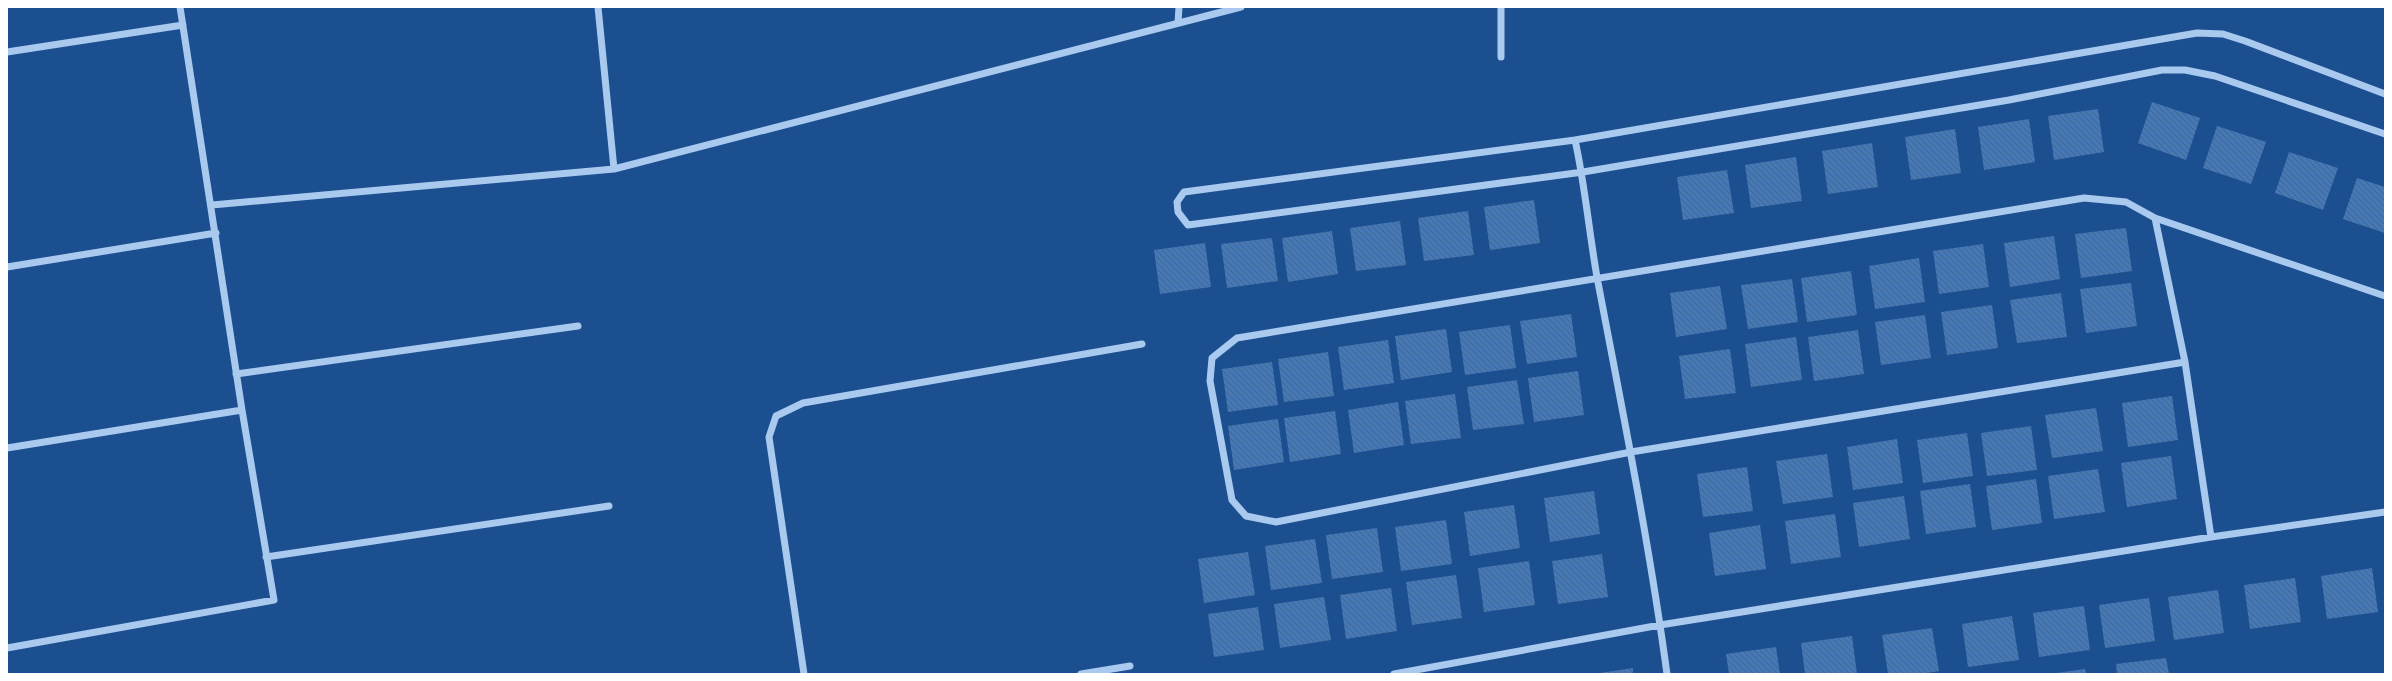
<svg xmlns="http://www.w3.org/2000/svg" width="2392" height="681" viewBox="0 0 2392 681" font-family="Lato,sans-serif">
	<defs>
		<pattern id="building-back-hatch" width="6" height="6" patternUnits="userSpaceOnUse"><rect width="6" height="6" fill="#4478b7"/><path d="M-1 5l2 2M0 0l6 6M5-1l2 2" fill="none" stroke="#486282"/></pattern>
	</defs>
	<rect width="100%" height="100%" fill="#1b4f8f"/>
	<!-- building -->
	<path fill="url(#building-back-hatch)" d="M2152,102L2200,118L2186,160L2138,143Z
		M2098,109L2104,152L2054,160L2048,116Z
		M2029,119L2035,162L1984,170L1978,127Z
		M2217,126L2266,142L2251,184L2203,168Z
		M1955,129L1961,173L1911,180L1905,137Z
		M1872,143L1878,187L1828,194L1822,151Z
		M2289,152L2338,168L2323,210L2275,193Z
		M1796,157L1802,201L1751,208L1745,165Z
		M1727,170L1734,213L1683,220L1677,177Z
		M2357,178L2385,187V233L2343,219Z
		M1534,200L1540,243L1490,250L1484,207Z
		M1468,211L1474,255L1424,261L1418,218Z
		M1400,221L1406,265L1356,271L1350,228Z
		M2126,228L2132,271L2081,278L2075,234Z
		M1332,231L1338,274L1288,282L1282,238Z
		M2054,236L2060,279L2010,287L2004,243Z
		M1272,238L1278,281L1227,288L1221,244Z
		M1205,243L1211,287L1160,294L1154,250Z
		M1983,244L1989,287L1939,294L1933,251Z
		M1919,258L1925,302L1875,309L1869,266Z
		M1851,271L1857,315L1807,322L1801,278Z
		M1792,279L1798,322L1748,329L1741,285Z
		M2131,283L2137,326L2086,333L2080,289Z
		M1720,286L1727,329L1676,337L1670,293Z
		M2061,293L2067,337L2017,343L2010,300Z
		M1992,305L1998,348L1947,355L1941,312Z
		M1571,314L1577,357L1527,364L1520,321Z
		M1925,315L1931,358L1881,365L1875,322Z
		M1510,325L1516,368L1465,375L1459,332Z
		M1446,329L1452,372L1401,380L1395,336Z
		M1858,330L1864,374L1814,381L1808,337Z
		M1796,337L1802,380L1751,387L1745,344Z
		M1388,340L1394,383L1344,390L1338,347Z
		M1730,349L1736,393L1685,399L1679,356Z
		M1328,352L1334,396L1284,402L1278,359Z
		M1272,362L1278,405L1228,412L1222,369Z
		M1578,371L1584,415L1534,422L1528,378Z
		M1517,380L1524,424L1473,430L1467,387Z
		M1455,394L1461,438L1411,444L1405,401Z
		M2172,396L2178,440L2128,447L2122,403Z
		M1398,402L1404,445L1354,453L1348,410Z
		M2096,408L2103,451L2052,458L2045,415Z
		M1335,411L1341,454L1290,462L1284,418Z
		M1278,419L1284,462L1234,470L1228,426Z
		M2031,426L2037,470L1987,476L1981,433Z
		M1967,433L1973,476L1923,483L1917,440Z
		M1897,439L1903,483L1853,490L1847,447Z
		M1827,454L1833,497L1783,504L1776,461Z
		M2171,456L2177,499L2127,507L2121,463Z
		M1747,467L1753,511L1703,517L1697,474Z
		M2098,469L2105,512L2054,519L2048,476Z
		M2036,479L2042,523L1992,530L1986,486Z
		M1970,484L1976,527L1926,534L1920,491Z
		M1594,491L1600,534L1550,542L1544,498Z
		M1904,496L1910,539L1859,547L1853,503Z
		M1514,505L1520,548L1470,556L1464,512Z
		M1835,514L1841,557L1791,564L1785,521Z
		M1446,520L1452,564L1401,571L1395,527Z
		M1760,525L1766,569L1715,576L1709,533Z
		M1377,528L1383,572L1332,579L1326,535Z
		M1315,539L1322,583L1271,590L1265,546Z
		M1248,552L1255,595L1204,603L1198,559Z
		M1602,554L1608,597L1558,604L1552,561Z
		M1529,561L1535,605L1484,612L1478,568Z
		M2372,568L2378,612L2327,619L2321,576Z
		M1456,575L1462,618L1412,625L1406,582Z
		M2295,578L2301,622L2250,629L2244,585Z
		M1391,588L1397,631L1346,639L1340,595Z
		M2218,590L2224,633L2174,640L2168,597Z
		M1324,597L1331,640L1280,648L1274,604Z
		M2149,598L2155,641L2105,648L2099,605Z
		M2084,606L2090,650L2039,657L2033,613Z
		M1258,607L1264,650L1214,657L1208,614Z
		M2012,616L2019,660L1968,667L1962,624Z
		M1932,628L1939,671L1920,674H1888L1882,635Z
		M1852,636L1857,674H1805L1801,643Z
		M1776,647L1780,674H1729L1726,654Z
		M2166,658L2169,674H2117L2116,664Z
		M1633,668V674H1600V673Z
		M2085,669L2086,674H2057L2056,673Z"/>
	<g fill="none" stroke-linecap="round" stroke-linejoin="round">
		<!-- minor -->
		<path stroke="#a9c9ee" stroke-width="7" d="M598,7L614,169
			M1178,23L1179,7
			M7,52L183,25
			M1501,57V7
			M2385,94L2245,41L2223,34L2197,33L1575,140L1184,192L1177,202L1178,212L1188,225L1583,172L2009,100L2162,70H2185L2215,76L2385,134
			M1575,140C1585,185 1589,232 1597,277C1622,409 1649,541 1667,674
			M212,205L614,169L1241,7
			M2155,218L2185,362L2211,537
			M7,267L216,233
			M2185,362L1631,452L1276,522L1246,516L1232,500L1210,381L1212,358L1237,338L2084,198L2126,202L2155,218L2385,296
			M236,374L578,326
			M7,448L242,410
			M266,557L609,506
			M7,648L274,600L242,410L180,7
			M804,674L769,437L776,416L803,403L1142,344
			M1081,674L1130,666
			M1394,674L1660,625L2211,537L2385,512"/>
	</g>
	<!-- border -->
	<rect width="2392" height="681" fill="none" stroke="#ffffff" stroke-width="16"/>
</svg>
